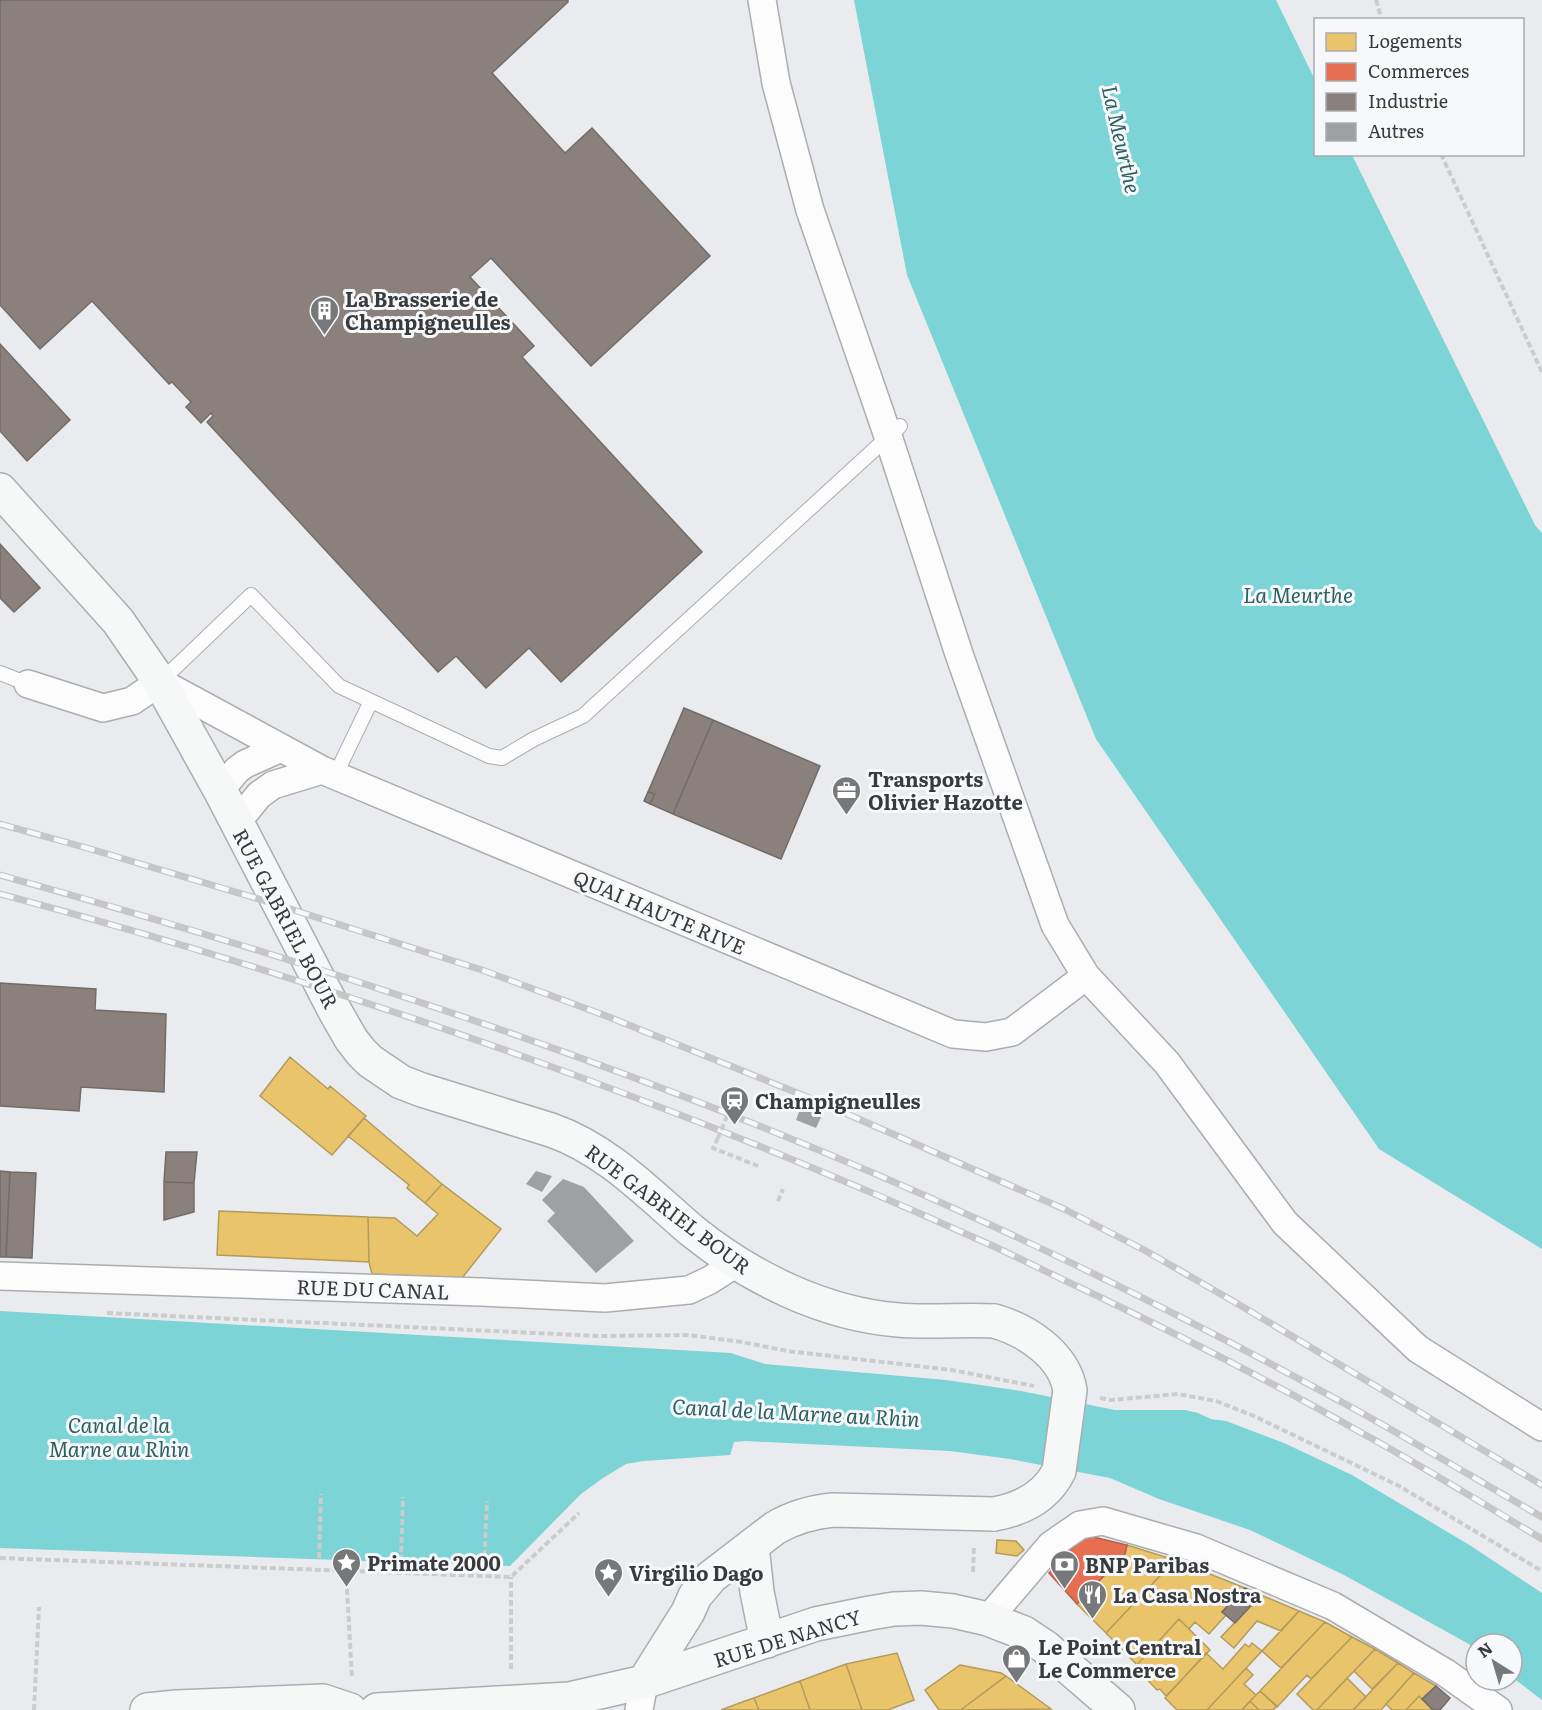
<svg xmlns="http://www.w3.org/2000/svg" width="1542" height="1710" viewBox="0 0 1542 1710" font-family="Literata,serif">
	<rect width="100%" height="100%" fill="#e9ebee"/>
	<!-- water -->
	<path fill="#7cd4d6" d="M854,0H1276L1315,80L1316,154L1352,155L1535,525L1542,533V1249L1379,1149L1096,739L907,275Z
		M0,1311L731,1353L765,1364L946,1380L1021,1391L1115,1410H1185L1198,1413L1211,1419L1226,1421L1284,1443L1352,1475L1471,1546L1542,1593V1700L1512,1677V1644H1476V1649L1467,1643L1344,1575L1250,1530L1159,1499L1110,1478L1010,1459L950,1451L746,1441L734,1442L730,1455L644,1461L626,1464L603,1478L581,1494L510,1566L0,1548Z"/>
	<!-- homes -->
	<path fill="#e9c46a" stroke="#b49b5c" stroke-width="1.5" d="M290,1057L328,1089L330,1086L366,1116L332,1155L260,1096Z
		M364,1118L442,1184L425,1203L407,1188L409,1185L348,1136Z
		M442,1184L501,1229L462,1278L372,1274L369,1262L368,1217L395,1218L417,1236L438,1214L425,1203Z
		M219,1211L368,1217L369,1262L217,1255Z
		M997,1540L1016,1541L1024,1550L1017,1556L996,1553Z
		M1127,1545L1175,1560L1106,1633L1077,1604L1125,1554Z
		M1175,1560L1245,1588L1222,1612L1226,1615L1209,1634L1195,1622L1189,1629L1179,1619L1137,1665L1106,1633Z
		M1261,1595L1299,1611L1281,1631L1257,1621L1234,1648L1221,1637Z
		M1299,1611L1325,1622L1281,1668L1262,1651Z
		M1179,1619L1210,1650L1166,1696L1160,1689L1157,1690L1135,1667Z
		M1325,1622L1352,1637L1311,1679L1307,1675L1277,1707L1260,1691Z
		M1352,1637L1375,1649L1317,1710H1313L1297,1694Z
		M1252,1643L1262,1651L1207,1710H1177L1165,1698L1206,1653L1223,1669L1245,1644L1249,1647Z
		M1375,1649L1398,1663L1372,1689L1354,1671Z
		M897,1653L914,1700L888,1710H862L846,1664Z
		M1398,1663L1414,1673L1381,1710H1353Z
		M846,1664L862,1710H810L800,1681Z
		M960,1665L1001,1673L1006,1676L962,1709L963,1710H939L925,1690Z
		M1246,1668L1253,1675L1244,1684L1256,1695L1242,1710H1207Z
		M1414,1673L1436,1686L1422,1699L1419,1696L1406,1710H1392L1386,1704Z
		M1006,1676L1017,1684L1051,1709L963,1710L962,1709Z
		M1347,1678L1366,1697L1353,1710H1317Z
		M800,1681L810,1710H759L754,1698Z
		M1260,1691L1277,1706L1273,1710H1259L1250,1701Z
		M1419,1696L1433,1710H1406Z
		M754,1698L759,1710H721L745,1701Z
		M1250,1701L1259,1710H1242Z"/>
	<!-- shops -->
	<path fill="#e76f51" stroke="#b35f4b" stroke-width="1.5" d="M1085,1535L1127,1545L1125,1554L1077,1604L1049,1573Z"/>
	<!-- industry -->
	<path fill="#8a817c" stroke="#726c69" stroke-width="1.5" d="M0,0H568V2L492,73L565,153L592,128L710,256L591,366L491,258L470,277L534,346L522,357L702,552L561,682L529,648L486,688L456,656L438,672L207,422L213,416L211,413L201,423L186,407L191,402L172,382L169,384L92,301L40,349L0,305Z
		M0,344L70,420L27,461L0,431Z
		M0,544L40,588L14,612L0,598Z
		M684,708L713,720L673,814L650,804L655,794L648,792Z
		M713,720L820,766L781,859L673,814Z
		M648,792L655,794L650,804L644,801Z
		M0,983L96,989L95,1010L166,1014L164,1092L81,1087L79,1111L0,1106Z
		M166,1152H197L194,1183L164,1182Z
		M0,1171L10,1172L6,1257H0Z
		M10,1172L36,1173L32,1258L6,1257Z
		M164,1182L194,1183V1212L164,1220Z
		M1245,1588L1261,1595L1235,1623L1222,1612Z
		M1436,1686L1450,1698L1440,1710H1433L1422,1699Z"/>
	<!-- building -->
	<path fill="#9fa0a2" d="M801,1107L822,1115L816,1128L796,1120Z
		M536,1171L552,1176L542,1192L526,1184Z
		M563,1179L584,1187L634,1241L596,1273L547,1221L555,1213L542,1200Z"/>
	<g fill="none" stroke-linecap="round" stroke-linejoin="round">
		<defs>
			<path id="service" d="M0,673L28,684
				M160,682L251,595L339,686L371,701L335,776
				M371,701L489,756L502,758L534,739L583,716L900,426"/>
			<path id="minor" d="M762,0L776,83L810,210L888,436L959,654L1055,925L1086,976L1167,1063L1285,1223L1418,1349L1542,1427
				M28,684L103,708L132,701L160,682L322,770L953,1034L986,1037L1012,1032L1086,976
				M220,790L237,770L245,764L281,748
				M237,822L259,795L273,785L322,770
				M0,1276L481,1292L605,1298L689,1290L710,1280L738,1262
				M988,1619L1051,1545L1080,1525L1103,1521L1196,1548L1333,1606L1446,1673L1498,1710
				M639,1710L644,1682"/>
			<path id="secondary" d="M0,490L118,621L160,682L220,790L335,1011L351,1039L361,1052L370,1061L401,1082L422,1090L551,1130C606,1149 647,1192 691,1230C749,1277 823,1314 898,1320C930,1323 962,1319 994,1321
				M752,1546L757,1592L767,1641
				M644,1682L688,1612L695,1596L711,1577L775,1528C794,1517 811,1512 833,1510L994,1514
				M147,1710L177,1707L323,1701L350,1710
				M377,1710L569,1699L644,1682L816,1624L870,1613L894,1609L921,1608L953,1611L988,1619L1024,1633L1045,1647L1118,1710"/>
		</defs>
		<!-- service casing -->
		<use href="#service" stroke="#abadaf" stroke-width="16"/>
		<!-- minor casing -->
		<use href="#minor" stroke="#abadaf" stroke-width="30"/>
		<!-- secondary casing -->
		<use href="#secondary" stroke="#abadaf" stroke-width="36"/>
		<!-- path -->
		<path stroke="#cbcccc" stroke-width="4" stroke-dasharray="6 3" stroke-linecap="butt" d="M1376,0L1382,20
			M1441,154L1542,372
			M718,1138L713,1148L758,1166
			M778,1201L783,1189
			M107,1313L600,1336L688,1335L742,1342L787,1351L952,1370L1034,1386
			M1100,1398L1111,1400L1178,1394L1216,1401L1254,1416L1399,1486L1542,1571
			M0,1558L511,1577L579,1513
			M319,1558L321,1494
			M401,1561L403,1497
			M484,1565L487,1501
			M346,1571L352,1678
			M973,1572L974,1546
			M511,1669V1577
			M34,1710L39,1607"/>
		<!-- service -->
		<use href="#service" stroke="#fcfcfc" stroke-width="14"/>
		<!-- minor -->
		<use href="#minor" stroke="#fcfcfc" stroke-width="27"/>
		<!-- secondary -->
		<use href="#secondary" stroke="#f6f8f8" stroke-width="33"/>
		<defs>
			<path id="rail" d="M0,824L87,848L259,899L482,970L609,1017L822,1103L1064,1209L1146,1251L1238,1304L1542,1485
				M0,875C335,968 667,1077 984,1222C1111,1280 1236,1344 1360,1412C1421,1446 1481,1482 1542,1517
				M0,894C337,984 667,1099 984,1242C1018,1257 1050,1274 1083,1289C1177,1334 1270,1381 1360,1432C1422,1466 1482,1503 1542,1539"/>
		</defs>
		<!-- rail casing -->
		<use href="#rail" stroke="#c6c6c7" stroke-width="7"/>
		<!-- rail -->
		<use href="#rail" stroke="#f6f8fc" stroke-width="4.5" stroke-dasharray="14" stroke-linecap="butt"/>
		<defs>
			<path id="secondary-bridge" d="M994,1514C1022,1509 1046,1497 1059,1471L1070,1390C1064,1355 1027,1330 994,1321"/>
		</defs>
		<!-- secondary-bridge casing -->
		<use href="#secondary-bridge" stroke="#abadaf" stroke-width="36" stroke-linecap="butt"/>
		<!-- path-bridge -->
		<path stroke="#cbcccc" stroke-width="4" stroke-dasharray="6 3" stroke-linecap="butt" d="M718,1138L732,1104"/>
		<!-- secondary-bridge -->
		<use href="#secondary-bridge" stroke="#f6f8f8" stroke-width="33"/>
	</g>
	<!-- icons -->
	<defs>
		<symbol id="building-pin" viewBox="-11 -11 22 30"><path d="M0 17L-7.5 6A9.5 9.5 0 1 1 7.5 6Z" fill="#77787a" stroke="#f6f8fc"/><path d="M-4-6H4V6H1V3H-1V6H-4ZM-2.5-4.3h1.7v1.8h-1.7ZM.8-4.3h1.7v1.8H.8ZM-2.5-1h1.7V.8h-1.7ZM.8-1h1.7V.8H.8Z" fill="#fff"/></symbol>
		<symbol id="office-pin" viewBox="-11 -11 22 30"><path d="M0 17L-7.5 6A9.5 9.5 0 1 1 7.5 6Z" fill="#77787a" stroke="#f6f8fc"/><path d="M-6-3h4V-5.5h4V-3h4V5H-6ZM-1-4.5V-3h2v-1.5ZM-6 0V1H6V0Z" fill="#fff"/></symbol>
		<symbol id="station-pin" viewBox="-11 -11 22 30"><path d="M0 17L-7.5 6A9.5 9.5 0 1 1 7.5 6Z" fill="#77787a" stroke="#f6f8fc"/><path d="M-3-6H3Q5-6 5-4V2Q5 4 3 4L4.5 6H3L1.5 4h-3L-3 6H-4.5L-3 4Q-5 4-5 2V-4Q-5-6-3-6ZM-3.5-4v3h7v-3ZM-3.5 1v1.5H-2V1ZM2 1v1.5H3.5V1Z" fill="#fff"/></symbol>
		<symbol id="sight-pin" viewBox="-11 -11 22 30"><path d="M0 17L-7.5 6A9.5 9.5 0 1 1 7.5 6Z" fill="#77787a" stroke="#f6f8fc"/><path d="M0-6L1.8-2.2L6-1.7L2.9 1.2L3.7 5.4L0 3.3L-3.7 5.4L-2.9 1.2L-6-1.7L-1.8-2.2Z" fill="#fff"/></symbol>
		<symbol id="bank-pin" viewBox="-11 -11 22 30"><path d="M0 17L-7.5 6A9.5 9.5 0 1 1 7.5 6Z" fill="#77787a" stroke="#f6f8fc"/><path d="M-6-4H6V4H-6ZM0-2.3a2.3 2.3 0 1 0 0 4.6a2.3 2.3 0 1 0 0-4.6Z" fill="#fff"/></symbol>
		<symbol id="restaurant-pin" viewBox="-11 -11 22 30"><path d="M0 17L-7.5 6A9.5 9.5 0 1 1 7.5 6Z" fill="#77787a" stroke="#f6f8fc"/><path d="M-5-6h1v4h1v-4h1v4h1v-4h1v5L-1.5 .5V6h-2V.5L-5-1ZM5-6V6H3V1.5H1.5Q1.5-4 5-6Z" fill="#fff"/></symbol>
		<symbol id="shop-pin" viewBox="-11 -11 22 30"><path d="M0 17L-7.5 6A9.5 9.5 0 1 1 7.5 6Z" fill="#77787a" stroke="#f6f8fc"/><path d="M-5-2.5h2.3a2.7 3.5 0 0 1 5.4 0H5L5.5 6h-11ZM-1.5-2.5h3a1.5 2.3 0 0 0-3 0Z" fill="#fff"/></symbol>
	</defs>
	<g fill-rule="evenodd">
		<use href="#building-pin" x="308" y="294" width="33" height="45"/>
		<use href="#office-pin" x="830" y="774" width="33" height="45"/>
		<use href="#station-pin" x="718" y="1084" width="33" height="45"/>
		<use href="#sight-pin" x="330" y="1546" width="33" height="45"/>
		<use href="#bank-pin" x="1048" y="1548" width="33" height="45"/>
		<use href="#sight-pin" x="592" y="1556" width="33" height="45"/>
		<use href="#restaurant-pin" x="1076" y="1578" width="33" height="45"/>
		<use href="#shop-pin" x="1000" y="1642" width="33" height="45"/>
	</g>
	<g text-anchor="middle" dominant-baseline="central" stroke-width="6" stroke-linejoin="round" paint-order="stroke">
		<!-- poi labels -->
		<g font-size="20" font-weight="bold" fill="#393a3c" stroke="#f6f8fc" text-anchor="start">
			<text x="345" y="298">La Brasserie de<tspan x="345" dy="23">Champigneulles</tspan></text>
			<text x="868" y="778">Transports<tspan x="868" dy="23">Olivier Hazotte</tspan></text>
			<text x="755" y="1100">Champigneulles</text>
			<text x="367" y="1562">Primate 2000</text>
			<text x="1085" y="1564">BNP Paribas</text>
			<text x="629" y="1572">Virgilio Dago</text>
			<text x="1113" y="1594">La Casa Nostra</text>
			<text x="1038" y="1646">Le Point Central<tspan x="1038" dy="23">Le Commerce</tspan></text>
		</g>
		<!-- street labels -->
		<g font-size="20" fill="#393a3c" stroke="#f6f8fc">
			<text transform="translate(660 911) rotate(23)">QUAI HAUTE RIVE</text>
			<text transform="translate(287 918) rotate(62)">RUE GABRIEL BOUR</text>
			<text transform="translate(669 1208) rotate(37)">RUE GABRIEL BOUR</text>
			<text transform="translate(373 1288) rotate(2)">RUE DU CANAL</text>
			<text transform="translate(787 1637) rotate(-17)">RUE DE NANCY</text>
		</g>
		<!-- water labels -->
		<g font-size="21" font-style="italic" fill="#2d6061" stroke="#f6f8fc">
			<text transform="translate(1123 139) rotate(77)">La Meurthe</text>
			<text x="1298" y="593">La Meurthe</text>
			<text transform="translate(796 1411) rotate(3)">Canal de la Marne au Rhin</text>
			<text x="119" y="1423">Canal de la<tspan x="119" dy="24">Marne au Rhin</tspan></text>
		</g>
	</g>
	<!-- legend -->
	<rect x="1314" y="18" width="210" height="138" fill="#f6f8fc" stroke="#aaacaf" stroke-width="1.5"/>
	<rect x="1326" y="33" width="30" height="18" fill="#e9c46a" stroke="#aaacaf" stroke-width="1.5"/>
	<text x="1368" y="48" font-size="18" fill="#393a3c">Logements</text>
	<rect x="1326" y="63" width="30" height="18" fill="#e76f51" stroke="#aaacaf" stroke-width="1.5"/>
	<text x="1368" y="78" font-size="18" fill="#393a3c">Commerces</text>
	<rect x="1326" y="93" width="30" height="18" fill="#8a817c" stroke="#aaacaf" stroke-width="1.5"/>
	<text x="1368" y="108" font-size="18" fill="#393a3c">Industrie</text>
	<rect x="1326" y="123" width="30" height="18" fill="#9fa0a2" stroke="#aaacaf" stroke-width="1.5"/>
	<text x="1368" y="138" font-size="18" fill="#393a3c">Autres</text>
	<!-- north arrow -->
	<g transform="translate(1494 1662) rotate(323)"><circle r="28" fill="#f6f8fc" stroke="#aaacaf" stroke-width="1.5"/>
	<path d="M0-4.5L10 22L0 15L-10 22Z" fill="#77787a"/>
	<text y="-9" font-size="16" font-weight="bold" text-anchor="middle" fill="#393a3c">N</text>
	</g>
</svg>
